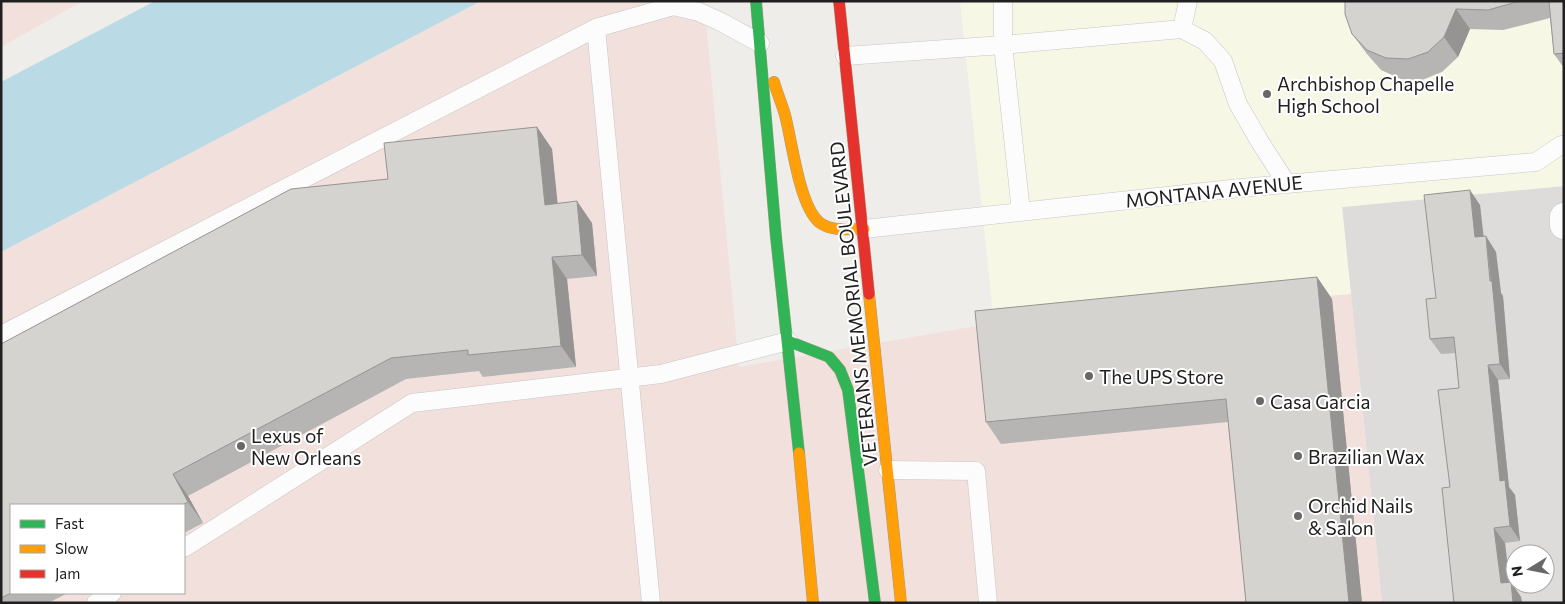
<svg xmlns="http://www.w3.org/2000/svg" width="1565" height="604" viewBox="0 0 1565 604" font-family="Commissioner,sans-serif">
	<rect width="100%" height="100%" fill="#efede9"/>
	<!-- residential -->
	<path fill="#dedcda" fill-rule="evenodd" d="M1564,186V603H1382L1342,207ZM1515,554H1545V584H1515Z"/>
	<!-- commercial -->
	<path fill="#f2e0dd" fill-rule="evenodd" d="M1,1H83L1,47Z
		M481,1H704L739,367L994,323L1351,294L1382,603H1V252ZM11,505H184V593H11Z"/>
	<!-- education -->
	<path fill="#f7f7e5" d="M960,1H1564V186L1342,207L1351,294L994,323Z"/>
	<!-- water -->
	<path fill="#badbe5" d="M155,1H481L1,252V82Z"/>
	<g fill="none" stroke-linecap="round" stroke-linejoin="round">
		<defs>
			<path id="lane" d="M681,1L673,6L699,12L721,22L760,43
				M1003,1V45L1021,212
				M596,28L651,603
				M1182,29L1188,1
				M845,56L1003,45L1182,29L1205,41L1223,61L1238,104L1260,142L1287,184
				M864,229L1240,188L1536,162L1561,145H1564
				M1,335L596,28L673,6
				M888,470L976,471L988,603
				M184,548L412,403L661,374L788,341
				M96,603L112,593"/>
			<path id="street" d="M1564,217V225"/>
			<path id="fast" d="M756,1L776,237L799,453
				M788,341L829,357L840,370L848,390L875,603"/>
			<path id="slow" d="M774,82C777,93 782,104 785,115C792,141 799,205 819,222C831,232 850,229 864,229
				M869,294L901,603
				M799,453L813,603"/>
			<path id="jam" d="M839,1L869,294"/>
		</defs>
		<!-- lane casing -->
		<use href="#lane" stroke="#c7c6c5" stroke-width="19"/>
		<!-- street casing -->
		<use href="#street" stroke="#c7c6c5" stroke-width="29"/>
		<!-- fast casing -->
		<use href="#fast" stroke="#a69c85" stroke-width="12"/>
		<!-- slow casing -->
		<use href="#slow" stroke="#a69c85" stroke-width="12"/>
		<!-- jam casing -->
		<use href="#jam" stroke="#a69c85" stroke-width="12"/>
		<!-- lane -->
		<use href="#lane" stroke="#fdfcfc" stroke-width="18"/>
		<!-- street -->
		<use href="#street" stroke="#fdfcfc" stroke-width="28"/>
		<!-- fast -->
		<use href="#fast" stroke="#30b455" stroke-width="11"/>
		<!-- slow -->
		<use href="#slow" stroke="#ff9f0a" stroke-width="11"/>
		<!-- jam -->
		<use href="#jam" stroke="#e5322d" stroke-width="11"/>
	</g>
	<!-- wall -->
	<path fill="#b7b5b3" d="M1345,1H1564V68L1554,54L1550,18L1503,30L1470,29L1458,57L1442,72L1422,80L1401,79L1381,70L1367,54L1352,34Z
		M537,127L552,149L557,203L592,223L597,276L567,279L576,367L483,377L479,371L406,379L188,496L203,523L184,533V505H11V593H68L48,603H1V344L388,179Z
		M1480,205L1484,237L1496,252L1501,293L1503,296L1510,379L1498,380L1509,487L1515,495L1520,541L1505,543L1510,582L1521,597L1522,603H1454L1450,487L1459,388L1455,353L1441,354L1430,339L1436,298Z
		M1317,277L1332,299L1362,603H1246L1228,422L1001,444L986,422Z"/>
	<!-- shaded-wall -->
	<path fill="#959492" d="M1456,9L1470,29L1458,57L1444,37Z
		M537,127L552,149L560,226L545,205Z
		M1470,190L1480,205L1485,253L1475,237Z
		M577,201L592,223L597,276L582,255Z
		M1486,236L1496,252L1501,293L1503,296L1510,379L1500,364Z
		M552,257L567,279L576,367L561,346Z
		M1317,277L1332,299L1362,603H1349Z
		M1488,365L1498,380L1509,487L1515,495L1520,541L1510,526L1500,481Z
		M173,474L188,496L203,523L188,502Z
		M1494,528L1505,543L1511,598L1501,583Z
		M1511,582L1521,597L1522,603H1513Z"/>
	<!-- building -->
	<path fill="#d5d3d0" stroke="#959492" d="M1345,1H1520L1488,10L1456,9L1444,37L1428,52L1408,59L1386,58L1367,50L1352,34L1345,14Z
		M1549,1H1564V53L1554,54Z
		M537,127L545,205L577,201L582,255L552,257L561,346L468,355V350L391,358L173,474L188,502L182,505H11V593L1,598V344L291,189L388,179L384,143Z
		M1470,190L1475,237L1486,236L1490,281H1492L1500,364L1488,365L1500,481L1505,480L1510,526L1494,528L1501,583L1511,582L1513,603H1454L1442,488L1450,487L1438,390L1459,388L1454,337L1430,339L1426,299L1436,298L1424,195Z
		M1317,277L1349,603H1246L1226,399L986,422L975,311Z"/>
	<!-- markers -->
	<g fill="#686866" stroke="#fff" stroke-width="2">
		<circle cx="1267" cy="94" r="5"/>
		<circle cx="1089" cy="376" r="5"/>
		<circle cx="1260" cy="401" r="5"/>
		<circle cx="241" cy="446" r="5"/>
		<circle cx="1298" cy="456" r="5"/>
		<circle cx="1298" cy="516" r="5"/>
	</g>
	<g text-anchor="middle" dominant-baseline="central" stroke-width="4" stroke-linejoin="round" paint-order="stroke">
		<!-- poi labels -->
		<g font-size="19" fill="#202020" stroke="#fff" text-anchor="start">
			<text x="1277" y="83">Archbishop Chapelle<tspan x="1277" dy="22">High School</tspan></text>
			<text x="1099" y="376">The UPS Store</text>
			<text x="1270" y="401">Casa Garcia</text>
			<text x="251" y="435">Lexus of<tspan x="251" dy="22">New Orleans</tspan></text>
			<text x="1308" y="456">Brazilian Wax</text>
			<text x="1308" y="505">Orchid Nails<tspan x="1308" dy="22">&amp; Salon</tspan></text>
		</g>
		<!-- street labels -->
		<g font-size="19" fill="#202020" stroke="#fff">
			<text transform="translate(1214 191) rotate(-6)">MONTANA AVENUE</text>
			<text transform="translate(853 304) rotate(-96)">VETERANS MEMORIAL BOULEVARD</text>
		</g>
	</g>
	<!-- border -->
	<rect width="1565" height="604" fill="none" stroke="#202020" stroke-width="5"/>
	<!-- legend -->
	<rect x="10" y="504" width="175" height="90" fill="#ffffff" stroke="#a6a6a6"/>
	<rect x="20" y="520" width="25" height="8" fill="#30b455" stroke="#a6a6a6"/>
	<text x="55" y="529" font-size="15" fill="#202020">Fast</text>
	<rect x="20" y="545" width="25" height="8" fill="#ff9f0a" stroke="#a6a6a6"/>
	<text x="55" y="554" font-size="15" fill="#202020">Slow</text>
	<rect x="20" y="570" width="25" height="8" fill="#e5322d" stroke="#a6a6a6"/>
	<text x="55" y="579" font-size="15" fill="#202020">Jam</text>
	<!-- north arrow -->
	<g transform="translate(1530 569) rotate(260)"><circle r="24" fill="#ffffff" stroke="#a6a6a6"/>
	<path d="M0-4L9 19L0 12L-9 19Z" fill="#686866"/>
	<text y="-8" font-size="14" font-weight="bold" text-anchor="middle" fill="#202020">N</text>
	</g>
</svg>
